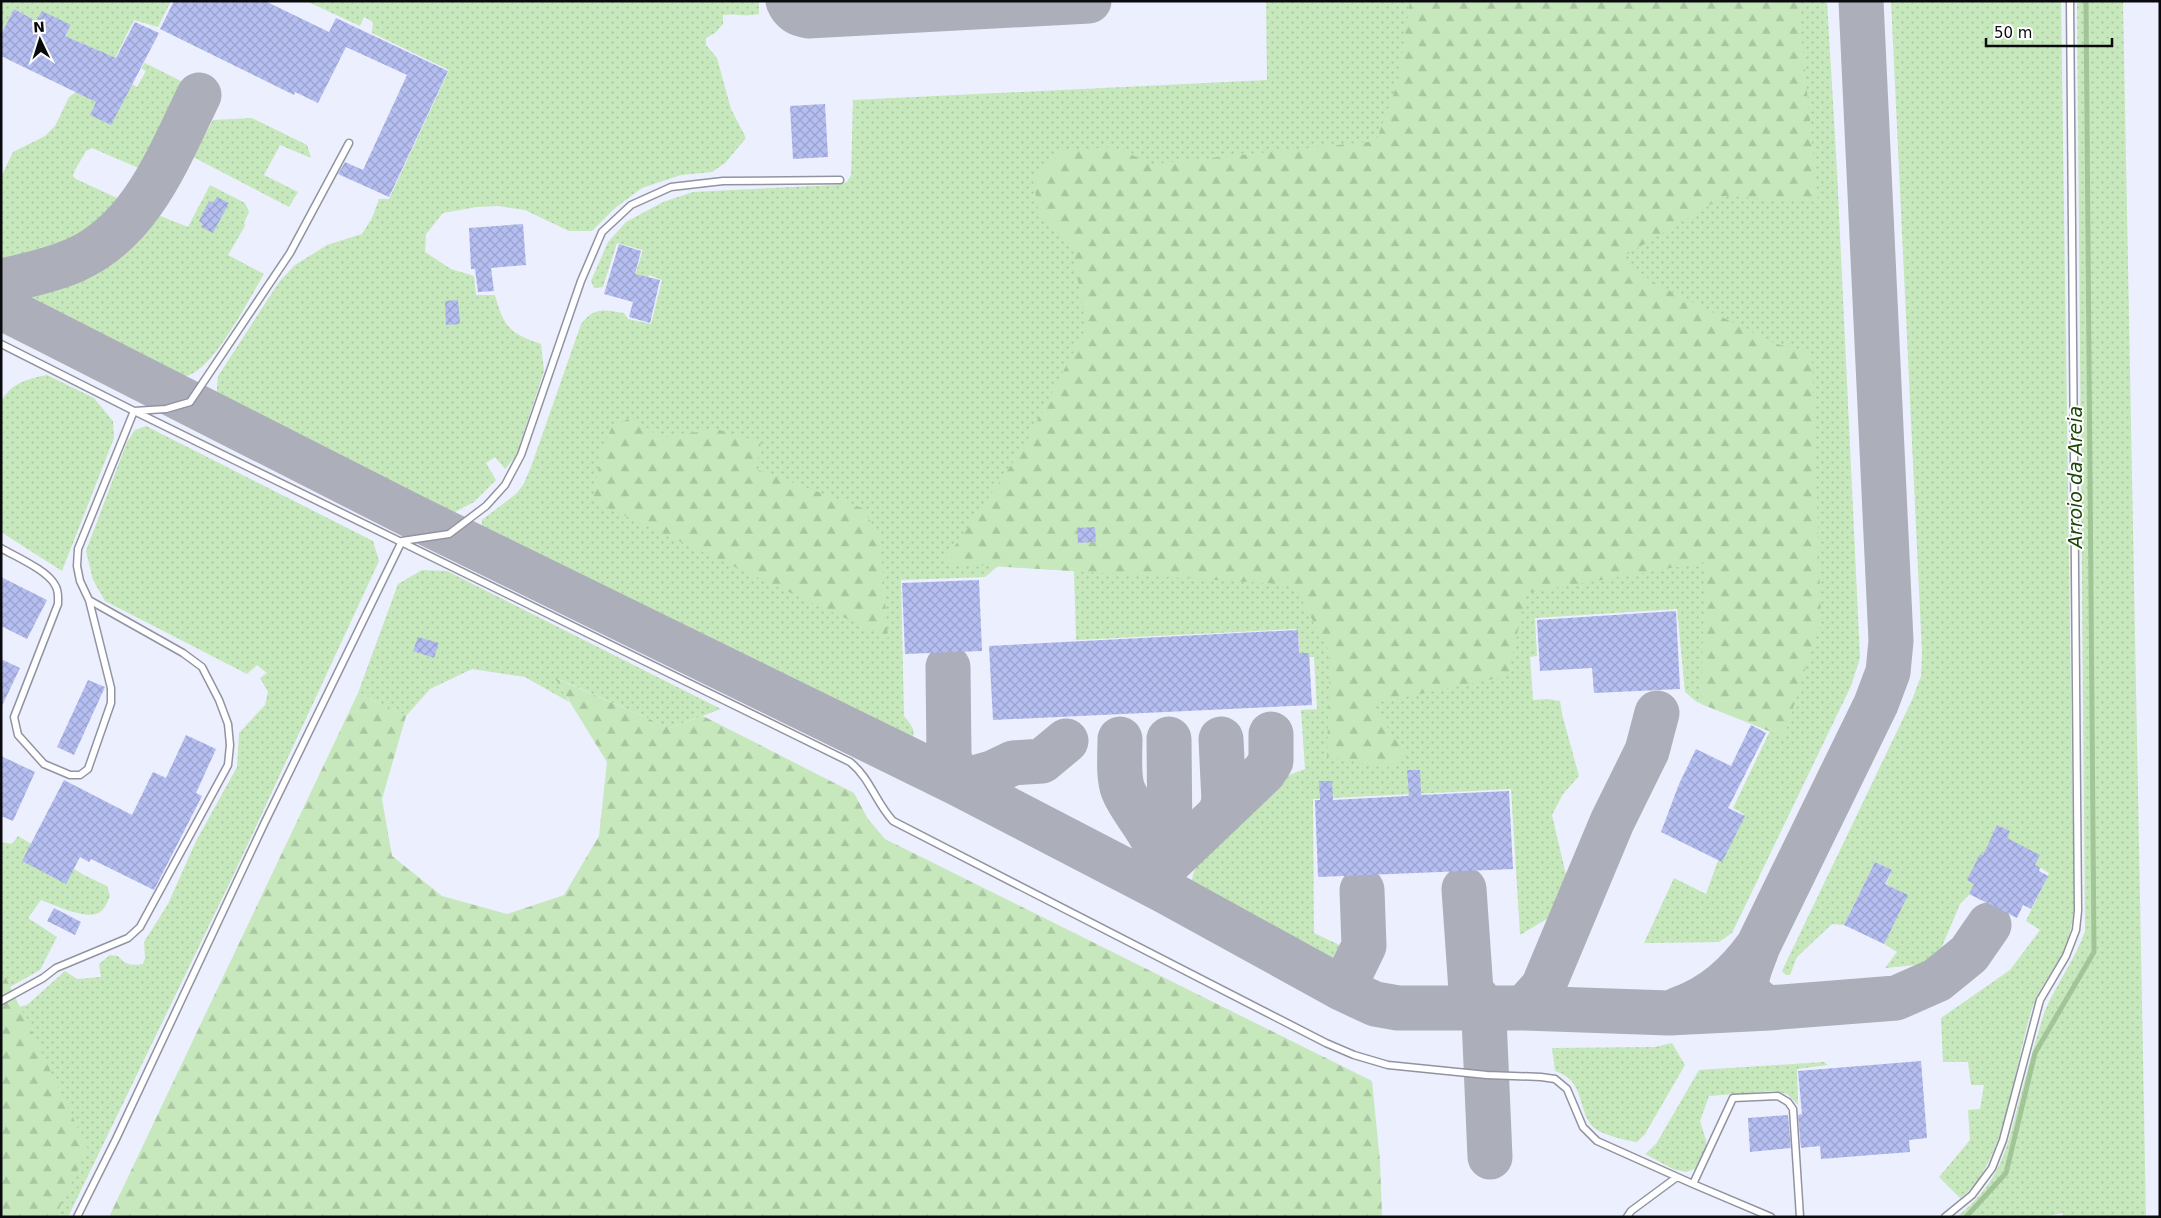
<svg xmlns="http://www.w3.org/2000/svg" width="2161" height="1218" viewBox="0 0 2161 1218" font-family="'DejaVu Sans',sans-serif">
	<defs>
		<pattern id="grass-dots" width="8" height="8" patternUnits="userSpaceOnUse" patternTransform="scale(1.25)"><rect width="8" height="8" fill="#c7e8bd"/><path d="M2 2h.1M6 6h.1" fill="none" stroke="#aac6a1" stroke-width="1.8" stroke-linecap="round"/></pattern>
		<pattern id="forest-firs" width="22" height="20" patternUnits="userSpaceOnUse" patternTransform="scale(1.25)"><rect width="22" height="20" fill="#c7e8bd"/><path d="M5 1l3.5 6h-7zM16 11l3.5 6h-7z" fill="#aac6a1"/></pattern>
		<pattern id="building-cross-hatch" width="8" height="8" patternUnits="userSpaceOnUse" patternTransform="scale(1.25)"><rect width="8" height="8" fill="#b5bef1"/><path d="M0 0l8 8M0 8l8-8" fill="none" stroke="#9aa2cd"/></pattern>
	</defs>
	<rect width="100%" height="100%" fill="#eceffd"/>
	<!-- grass -->
	<path fill="url(#grass-dots)" d="M1,1H171L158,27L134,20L109,70L137,87L146,71L141,68L145,63L189,85L148,172L92,148L86,151L74,172L73,176L76,179L130,204C90,246 56,257 1,270V177L13,152L45,136L55,126L69,97L76,92L97,50L65,36L71,25L36,21L14,9L1,35Z
		M306,1H759V14C747,17 735,13 723,15V24L715,33L706,38V45L717,58L731,109L746,138L725,163L712,172L681,175L642,188L615,208L592,231H569L525,210L499,206L477,207L443,213L426,234L425,252L451,269L474,276L476,295H495C504,327 509,333 541,344L544,371L516,456L505,469L495,457L486,463L496,480L474,502L453,513L438,509L216,400L218,376L279,282L295,265L327,245L362,234L372,218L379,199H389L449,70L372,33L373,22L364,17L360,26Z
		M1266,1H1827L1837,171L1860,658L1851,686L1732,933L1719,942L1644,943L1674,878L1706,894L1717,863L1744,814L1733,808L1770,731L1697,702L1685,692L1677,609L1535,618L1537,656L1530,657L1533,700L1548,699L1560,701L1562,714L1579,776L1563,794L1552,815L1570,892L1550,917L1520,935L1511,789L1313,799L1314,933L1346,948L1335,968H1330L1192,892C1185,858 1246,801 1273,784C1282,777 1294,773 1305,769L1301,710L1317,709L1314,657H1299V638L1296,629L1076,640L1074,571L998,566L985,577L901,580L904,716C914,728 917,732 909,746L497,542L482,532V520L517,493L523,485L531,467L581,324C595,306 604,310 624,313L628,319L651,324L662,280L649,275L645,293L630,290L643,250L617,243L603,287L594,288L591,281L608,242L626,222L663,202L693,192L836,185L847,182L851,175L853,100L1267,80Z
		M1891,1H2061L2074,909C2072,922 2070,937 2065,949C2055,969 2041,985 2033,1006C2015,1058 2006,1168 1960,1198L1939,1177L1970,1140L1968,1110L1980,1109L1984,1085H1971L1968,1062H1943L1941,1018L2010,970L2040,930L2026,921L2049,873L1996,841L1969,895L1960,904L1935,963L1885,968L1897,952L1884,944L1907,895L1886,884L1892,870L1875,862L1844,925L1832,924L1797,957L1790,975H1786L1782,971L1912,700L1921,676L1922,653Z
		M2077,1H2123L2146,1217H2062L2063,1213L2043,1217H1957C2002,1181 2007,1147 2021,1094C2028,1067 2036,1040 2044,1013C2056,984 2075,960 2085,931Z
		M252,118L307,145L311,158L280,145L264,175L298,192L289,207L193,157L213,120Z
		M210,185L245,203L249,212L244,223L245,226L228,255L264,274C250,298 218,359 195,372C184,379 174,380 162,375L26,305L27,286L59,275L107,253L153,213L188,227Z
		M1,316L80,356L95,378L1,333Z
		M47,375L94,398L113,421L114,438L62,571L1,532V402C11,383 27,379 47,375Z
		M146,426L373,541L379,561L233,876L68,1217H1L8,1009L27,1005L65,971L77,979L101,977L99,964L110,955L118,956C126,965 131,966 143,964L145,958L144,942L168,904L196,841L237,767L239,733L265,705L268,692L260,678L267,673L257,665L247,674L105,601L93,580L86,551L127,442L135,430Z
		M422,570L447,571L721,709L670,728L556,678L569,702L525,677L472,669L430,689L406,716L358,693L398,584Z
		M18,836L84,875L107,886L110,896C107,903 104,912 96,914C82,918 54,905 41,900L28,918L57,937L40,970L1,992V842L12,844Z
		M1672,1043L1685,1065L1645,1134L1637,1142C1627,1141 1600,1134 1593,1127C1577,1110 1586,1081 1555,1071L1552,1048L1655,1047Z
		M1824,1062L1828,1065L1797,1069L1798,1105L1787,1094L1773,1091L1709,1096L1700,1121L1706,1140V1149L1697,1168L1686,1172L1673,1169L1645,1154L1656,1144L1699,1070Z"/>
	<!-- forest -->
	<path fill="url(#forest-firs)" d="M1410,1H1798L1818,202L1725,196L1619,259L1658,285L1774,343L1812,354L1821,619L1784,737L1701,704L1705,562L1526,593L1508,676L1371,704L1407,756L1386,768L1327,756L1330,653L1294,585L943,563L1023,448L1086,328L1072,244L1039,214L1033,180L1063,150L1113,147L1153,164L1376,141L1398,82Z
		M632,417L661,438L716,429L761,442L756,469L862,508L880,536L888,638L593,501L602,448L612,427Z
		M555,678L670,728L703,716L854,793L868,819L885,839L1372,1081L1380,1161L1382,1217H109L358,693L406,716L382,799L392,856L442,896L507,914L564,895L599,836L607,762Z
		M1,975L6,978L88,1149L55,1217H1Z"/>
	<g fill="none" stroke-linecap="round" stroke-linejoin="round">
		<!-- stream -->
		<path stroke="#a2c598" stroke-width="5" d="M1966,1217L2006,1173L2035,1053L2094,952L2086,1"/>
		<!-- taxiway -->
		<path stroke="#acaeb9" stroke-width="45" d="M788,1C792,11 798,14 808,16L1089,1
			M1,281C26,276 52,270 75,260C142,230 169,156 199,95
			M1,307L416,518L957,783L1165,891L1343,989L1375,1004L1398,1008H1524L1669,1013L1769,1008L1896,998L1937,980L1969,954L1989,925
			M948,667L949,756L957,783L992,773L1013,763L1042,761L1066,741
			M1120,739C1120,753 1118,777 1123,790C1134,818 1166,840 1157,874L1144,880
			M1220,813L1224,802L1221,739
			M1165,867L1170,843L1169,739
			M1157,874L1264,772L1271,761V734
			M1464,889L1471,991L1482,1004L1491,1008L1484,1018
			M1758,946L1876,704L1888,672L1891,641L1861,1
			M1343,989L1364,946L1362,890
			M1474,1008L1484,1018L1490,1157
			M1524,1008L1543,987L1612,822L1647,751L1657,713
			M1679,1009C1713,997 1737,975 1758,946C1748,975 1735,991 1769,1008"/>
	</g>
	<!-- building -->
	<path fill="url(#building-cross-hatch)" d="M174,1H265L329,32L336,18L448,71L389,197L338,174L345,162L363,170L407,75L346,47L318,103L295,92L294,95L160,29Z
		M14,9L36,21L42,11L71,25L65,36L116,58L135,22L159,33L111,125L90,115L96,102L1,56V35Z
		M825,104L828,157L793,159L790,106Z
		M217,197L229,203L213,233L201,227L203,224L199,221L209,201L213,203Z
		M523,224L526,265L491,268L494,291L478,292L475,269H471L469,228Z
		M619,244L641,251L635,274L660,280L650,323L629,317L633,302L604,294Z
		M458,300L460,324L446,325L445,301Z
		M1095,527L1096,542L1078,543L1077,528Z
		M1,577L47,600L27,639L1,626Z
		M979,580L982,651L905,654L902,583Z
		M1676,611L1680,689L1594,693L1592,668L1540,671L1537,620Z
		M1298,630L1299,653H1309L1312,705L993,720L989,646Z
		M418,637L439,643L434,658L413,651Z
		M1,659L20,668L1,708Z
		M88,680L105,687L74,755L57,747Z
		M1751,725L1766,733L1728,808L1745,816L1722,862L1661,832L1679,784L1696,749L1731,766Z
		M186,735L216,749L196,793L202,796L154,890L91,859L89,862L80,857L66,884L22,861L64,780L132,815L153,772L166,778Z
		M1,756L35,772L13,821L1,816Z
		M1407,770H1420L1421,795L1509,791L1513,869L1318,877L1315,800H1320L1319,781H1332L1333,800L1407,796L1409,795Z
		M1997,825L2010,831L2007,838L2040,855L2035,865L2040,867L2039,871L2048,876L2031,909L2023,905L2017,918L1969,894L1974,884L1967,880L1980,854L1983,855Z
		M1875,862L1892,870L1885,884L1908,895L1884,944L1844,925Z
		M54,908L81,922L75,935L47,921Z
		M1921,1061L1927,1138L1909,1140L1910,1152L1821,1159L1820,1146L1801,1148L1798,1115L1802,1114L1798,1071Z
		M1788,1115L1791,1148L1750,1152L1748,1118Z"/>
	<g fill="none" stroke-linecap="round" stroke-linejoin="round">
		<defs>
			<path id="lane" d="M1,344L134,411L850,762C870,778 876,803 893,821L1326,1043L1354,1055L1388,1065L1487,1075L1541,1077L1555,1079L1567,1089L1583,1127L1597,1141L1693,1184L1771,1217
				M1,548C16,557 47,570 55,585C59,591 58,597 58,604L14,717L18,735L44,764L70,775H80L88,769L111,703V688L89,600L80,581L77,566L78,549L134,411L166,409L190,402L290,253L349,143
				M1,1001L43,978L56,968L128,938L140,927L228,765L230,745L228,724L219,700L202,667L183,653L89,600
				M1693,1184L1733,1098L1778,1096L1788,1102L1793,1109L1800,1217
				M77,1217L116,1139L264,824L402,541L449,534L486,506L505,485L521,455L581,281L602,232L631,205L671,187L723,181L840,180
				M1627,1217L1631,1211L1677,1177
				M1945,1217L1972,1195L1992,1168L2003,1140L2040,1000L2066,956L2076,930L2078,911L2070,1"/>
		</defs>
		<!-- lane casing -->
		<use href="#lane" stroke="#9193a1" stroke-width="9"/>
		<!-- lane -->
		<use href="#lane" stroke="#fff" stroke-width="6"/>
	</g>
	<g text-anchor="middle" dominant-baseline="central" stroke-width="4" stroke-linejoin="round" paint-order="stroke">
		<!-- water labels -->
		<g font-size="19" font-style="italic" fill="#1b4706" stroke="#fff">
			<text transform="translate(2075 477) rotate(-90)">Arroio da Areia</text>
		</g>
	</g>
	<!-- border -->
	<rect width="2161" height="1218" fill="none" stroke="#0a0b0f" stroke-width="5"/>
	<!-- north arrow -->
	<g transform="translate(40 40) rotate(356)" stroke="#ffffff" stroke-width="4" paint-order="stroke">
	<path d="M0-4L9 19L0 12L-9 19Z" fill="#0a0b0f"/>
	<text y="-8" font-size="14" font-weight="bold" text-anchor="middle" fill="#0a0b0f">N</text>
	</g>
	<!-- scale -->
	<path d="M1986 38v8h126v-8" fill="none" stroke="#0a0b0f" stroke-width="2.5"/>
	<text x="1994" y="38" font-size="15" fill="#0a0b0f" stroke="#ffffff" stroke-width="4" paint-order="stroke">50 m</text>
</svg>
